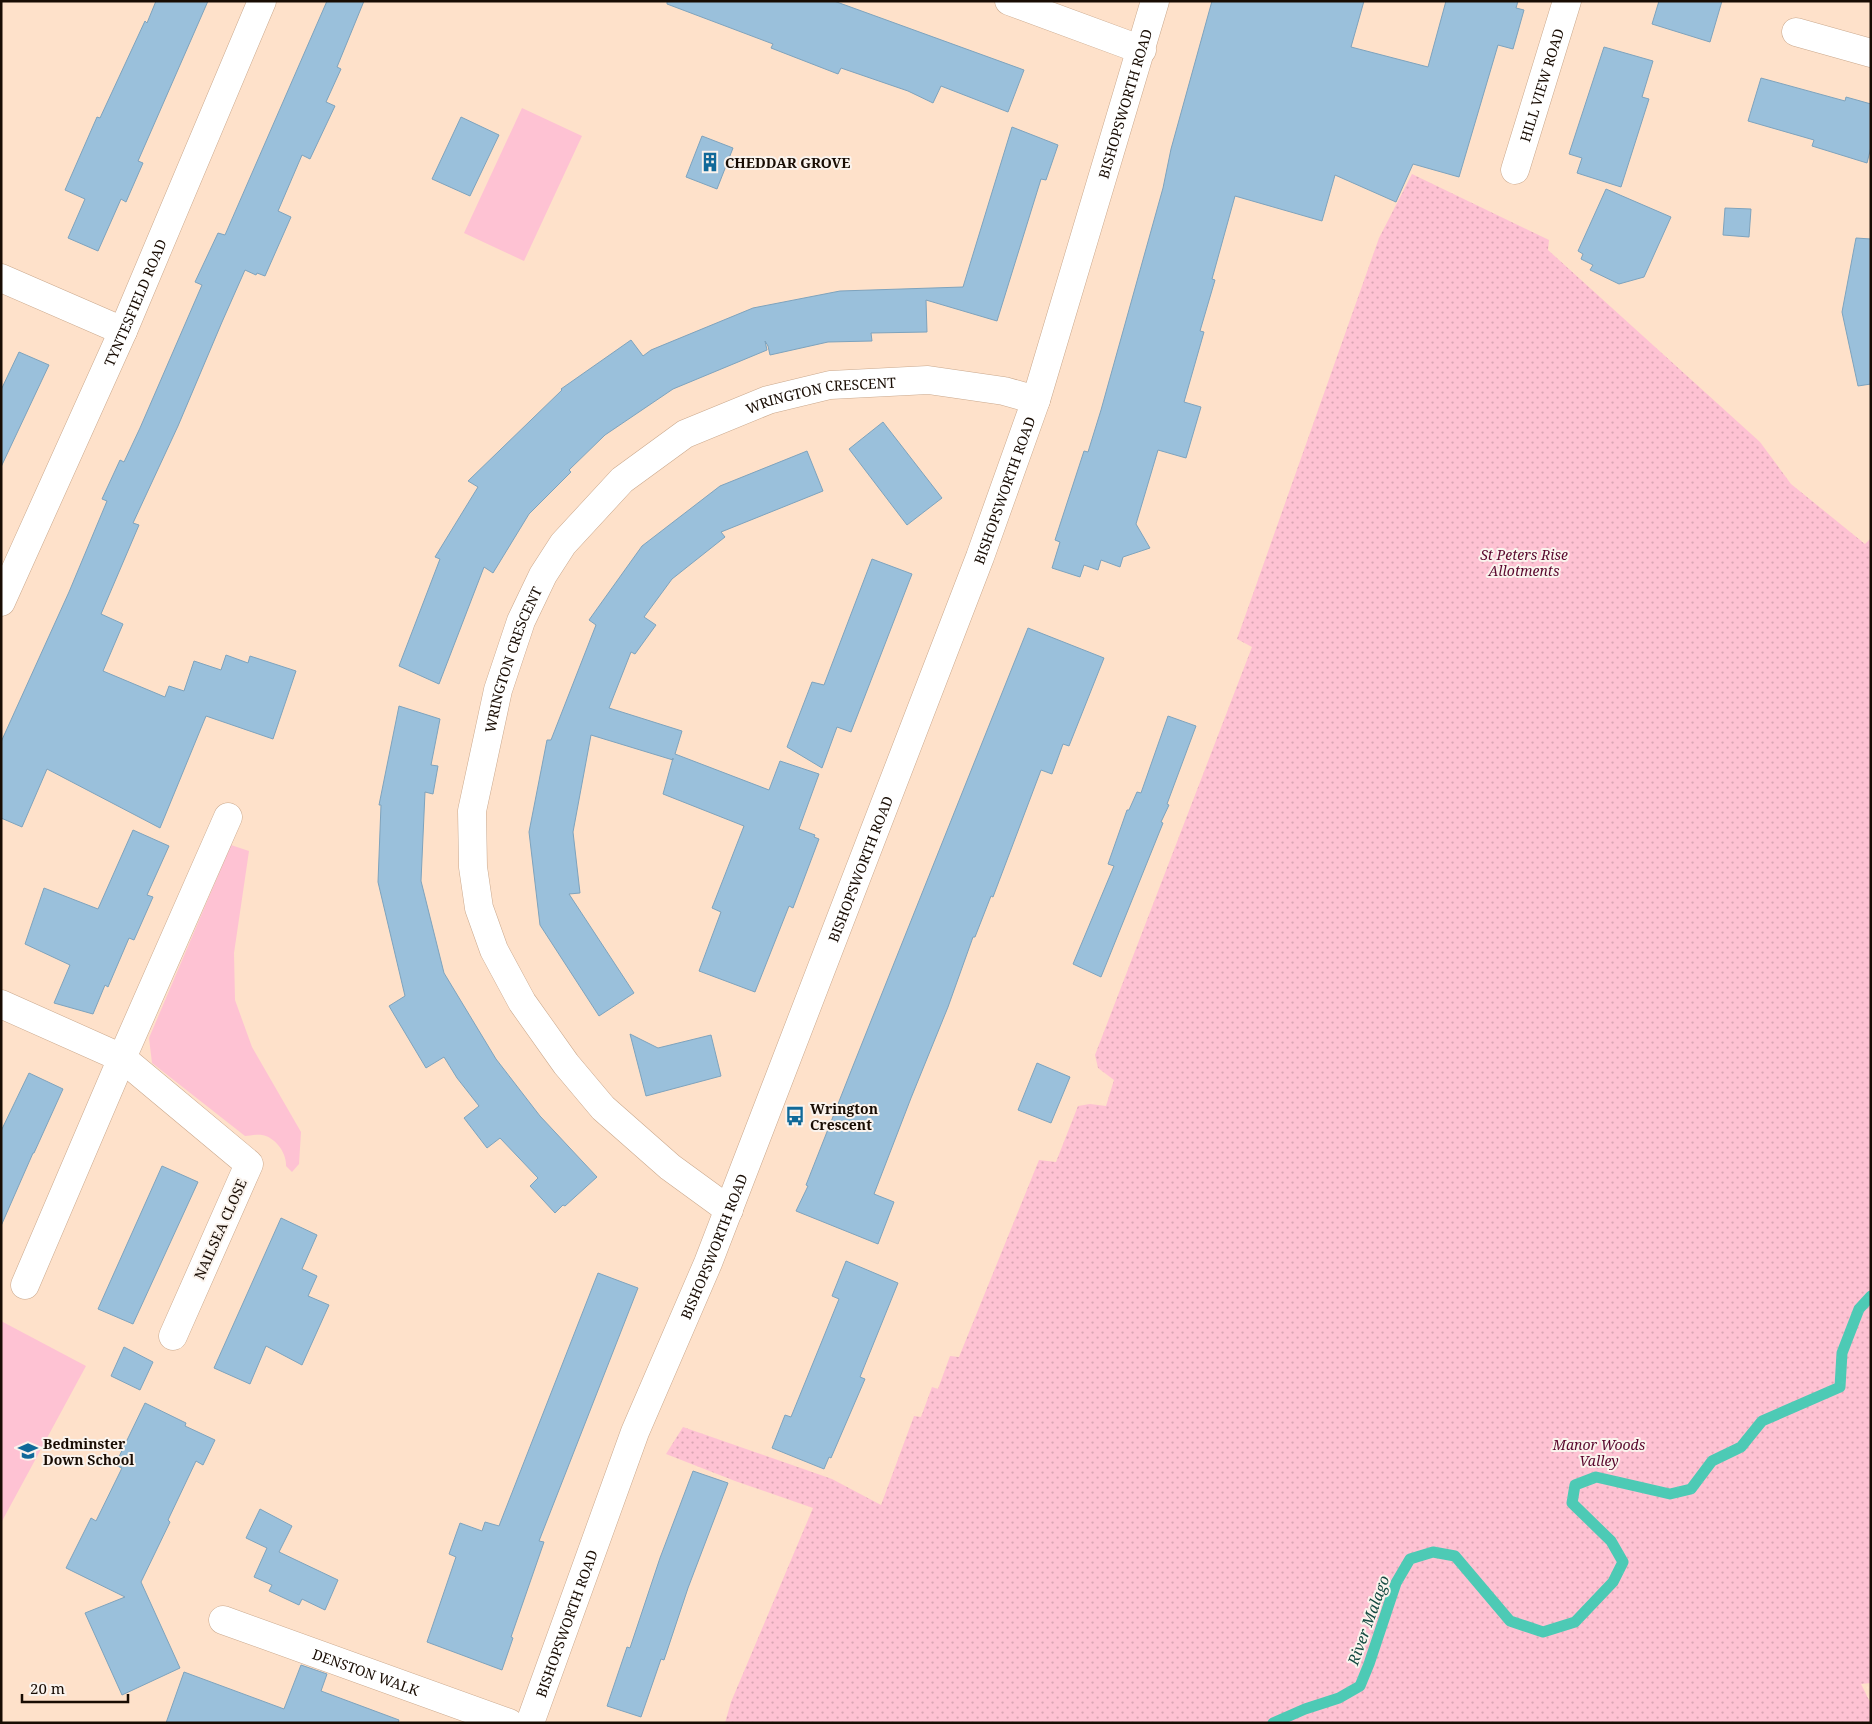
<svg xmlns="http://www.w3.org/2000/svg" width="1872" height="1724" viewBox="0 0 1872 1724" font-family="'Noto Serif',serif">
	<defs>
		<pattern id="park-dots" width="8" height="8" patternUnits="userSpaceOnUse" patternTransform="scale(1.25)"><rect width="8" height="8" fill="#fec2d3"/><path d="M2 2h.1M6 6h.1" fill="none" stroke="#d9a6b4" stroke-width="1.8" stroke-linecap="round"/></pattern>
	</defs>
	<rect width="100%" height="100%" fill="#fee1ca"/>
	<!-- grass -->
	<path fill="#fec2d3" d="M522,108L582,136L524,261L464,233Z
		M231,845L249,851L234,953L235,1000L252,1047L301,1132L299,1164L292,1172L286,1166C287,1153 275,1137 262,1135C257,1134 250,1136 245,1136L152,1063L149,1038Z
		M1,1321L86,1366L1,1523Z"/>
	<!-- park -->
	<path fill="url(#park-dots)" d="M1412,174L1549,240L1548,250L1760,442L1791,484L1865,544L1871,538V1683L1861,1684L1871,1704V1723H725L731,1702L813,1508L735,1481L666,1454L683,1427L832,1479L881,1505L914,1416L921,1417L932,1387L938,1389L950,1356L959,1357L1039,1160L1056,1162L1078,1106L1090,1104L1106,1106L1114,1080L1098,1068L1095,1055L1252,647L1237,639L1379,238Z"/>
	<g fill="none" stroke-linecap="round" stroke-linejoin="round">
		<!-- stream -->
		<path stroke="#4dcab5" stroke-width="11" d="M1273,1723L1305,1709L1339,1698L1360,1686L1369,1664L1396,1583L1410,1559L1433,1552L1455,1556L1510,1621L1543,1632L1575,1622L1613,1582L1623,1562L1611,1541L1572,1503L1575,1485L1596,1477L1670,1494L1691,1489L1712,1461L1741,1447L1762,1421L1840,1387L1842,1353L1859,1309L1871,1296"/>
	</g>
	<!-- building -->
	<path fill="#9ac0db" stroke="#7ea3bd" d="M156,1H208L138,161L143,163L126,202L121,199L98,251L68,238L85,199L65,190L97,117L100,118L145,21L147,23Z
		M327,1H364L337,67L341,69L326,102L335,106L310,159L302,155L278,211L291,217L265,276L257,273L256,275L245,270L222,322L178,426L133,523L139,525L101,614L123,624L103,671L165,697L169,686L184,691L194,661L221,670L226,655L248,663L250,656L296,671L273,739L206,716L160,828L47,769L22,827L1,818V742L69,592L107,501L102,499L120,460L124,462L140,428L202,285L195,282L218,233L225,235Z
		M667,1H834L1024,70L1008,112L941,86L933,103L908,91L841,68L838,74L771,48L773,44L667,4Z
		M1212,1H1364L1351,47L1428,67L1446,1H1518L1516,8L1524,10L1513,49L1498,45L1459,177L1413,164L1396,202L1335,175L1322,221L1235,196L1212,279L1215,280L1200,331L1204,332L1184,402L1201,407L1186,458L1158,450L1136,524L1150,548L1123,557L1120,567L1101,560L1098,570L1084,565L1080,577L1052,568L1060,542L1055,540L1084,451L1088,452L1101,410L1163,188L1171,149Z
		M1659,1H1722L1710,42L1652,24Z
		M1604,47L1653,61L1642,97L1649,99L1621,187L1577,173L1582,158L1569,154Z
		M1761,78L1845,101L1846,97L1871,104V147L1867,163L1812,146L1814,140L1748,121Z
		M461,117L499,135L470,196L432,179Z
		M1012,127L1058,145L1046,180L1041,179L997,321L926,300L927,332L871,333L872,341L828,342L770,355L768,346L765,341L767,350L673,389L605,435L569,470L571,472L529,514L493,573L484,567L439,684L399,666L440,559L435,557L478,487L468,481L562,390L561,389L631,340L643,356L651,350L753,308L840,291L963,287Z
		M702,136L733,148L717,189L686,177Z
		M1606,189L1671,217L1644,277L1619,284L1590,270L1593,265L1581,259L1583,254L1578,251Z
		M1725,208L1751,209L1749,237L1723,235Z
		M1856,238L1871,239V384L1858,386L1842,312Z
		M19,352L49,365L1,467V390Z
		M883,422L942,498L907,525L849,449Z
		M807,451L823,491L721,532L725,537L672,579L644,617L656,625L635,654L631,652L609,708L682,731L675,754L769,790L780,761L819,774L799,829L815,835L814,837L819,839L793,908L789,906L755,992L699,971L721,912L712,908L744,826L663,794L673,758V760L591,735L573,832L580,893L569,894L634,993L599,1016L540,925L529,832L547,740H551L596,625L589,620L642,546L720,486Z
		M872,559L912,574L851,732L837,727L822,768L787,747L812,682L824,685Z
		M1028,628L1104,658L1069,746L1063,744L1052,774L1041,770L993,897L991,896L975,937H973L948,1007L911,1098L874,1194L894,1202L878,1244L796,1211L808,1186L806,1185L851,1071Z
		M399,706L440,719L431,765L438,766L433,794L425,792L421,881L444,973L496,1059L540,1116L597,1177L565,1206L563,1205L555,1213L530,1186L538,1178L500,1138L487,1148L464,1118L479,1106L457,1078L444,1057L426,1068L389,1006L405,996L378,882L381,805H379Z
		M1168,716L1196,726L1167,804L1169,805L1161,822L1163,823L1101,977L1073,964L1114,866L1108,864L1127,810H1129L1137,792L1141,793Z
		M133,830L169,846L147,895L153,897L134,940L129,938L108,987L105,985L93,1014L54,1003L70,965L25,944L44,888L98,909Z
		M630,1034L658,1048L711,1035L721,1076L646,1096Z
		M1037,1063L1070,1077L1051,1123L1018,1110Z
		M29,1073L63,1089L34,1153H33L1,1226V1131Z
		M162,1166L198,1182L133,1324L98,1309Z
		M281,1218L317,1235L302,1269L317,1276L308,1296L329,1305L302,1365L266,1346L250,1384L214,1368Z
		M846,1261L898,1283L860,1377L865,1379L831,1458L829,1457L824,1469L772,1448L785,1415L791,1417L822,1341L839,1299L832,1296Z
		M598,1273L638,1288L539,1541L544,1542L511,1637L513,1638L502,1670L427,1642L456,1557L449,1554L460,1523L482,1531L485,1522L499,1526Z
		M124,1347L153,1362L140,1390L111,1376Z
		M145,1403L186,1423L185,1426L215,1440L203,1465L196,1461L168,1520L170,1522L141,1582L180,1668L122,1695L85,1613L125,1597L66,1568L91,1518L96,1521L122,1468L115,1465Z
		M693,1471L728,1483L688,1588L664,1660L661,1659L641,1717L607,1706L627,1647L630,1648L660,1558Z
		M260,1509L292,1526L279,1552L338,1580L325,1610L302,1599L299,1605L269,1591L272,1585L254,1577L267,1548L246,1538Z
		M301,1665L327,1674L321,1691L399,1720L398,1723H166L184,1672L284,1709Z"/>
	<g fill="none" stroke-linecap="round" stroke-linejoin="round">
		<defs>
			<g id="street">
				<path d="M1009,1L1142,50"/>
				<path d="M1796,32L1871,53"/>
				<path id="s1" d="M1515,170L1567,1"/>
				<path d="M1,278L123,331"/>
				<path id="s2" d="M1,602L123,331L262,1"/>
				<path d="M1,1004L122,1058L249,1164L173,1336"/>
				<path id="s3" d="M729,1210L670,1167L603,1108L566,1064L522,1002L494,950L479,908L473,867L472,811L498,690L521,621L543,575L563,544L622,480L685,434L768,400L830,385L928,380L1004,391L1036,400"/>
				<path d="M25,1285L122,1058L228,817"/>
				<path id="s4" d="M223,1620L509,1723"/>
			</g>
			<g id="secondary">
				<path id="s5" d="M530,1723L635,1432L708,1263L980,557L1036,400L1155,1"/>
			</g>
		</defs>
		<!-- street casing -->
		<use href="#street" stroke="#caa88c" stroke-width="29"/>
		<!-- secondary casing -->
		<use href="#secondary" stroke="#caa88c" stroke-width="29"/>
		<!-- street -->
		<use href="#street" stroke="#fff" stroke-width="28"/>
		<!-- secondary -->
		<use href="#secondary" stroke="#fff" stroke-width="28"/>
	</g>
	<!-- icons -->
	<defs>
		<symbol id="building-bare" viewBox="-9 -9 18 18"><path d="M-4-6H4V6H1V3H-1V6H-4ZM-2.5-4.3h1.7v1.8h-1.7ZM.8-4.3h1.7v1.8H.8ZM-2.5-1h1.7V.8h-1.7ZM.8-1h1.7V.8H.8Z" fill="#106999" stroke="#faf3ed" stroke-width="2.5" paint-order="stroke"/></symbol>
		<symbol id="bus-bare" viewBox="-9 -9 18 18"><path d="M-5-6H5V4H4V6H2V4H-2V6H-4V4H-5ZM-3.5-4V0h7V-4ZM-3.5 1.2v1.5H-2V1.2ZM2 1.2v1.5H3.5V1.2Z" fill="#106999" stroke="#faf3ed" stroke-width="2.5" paint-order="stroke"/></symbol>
		<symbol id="school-bare" viewBox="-9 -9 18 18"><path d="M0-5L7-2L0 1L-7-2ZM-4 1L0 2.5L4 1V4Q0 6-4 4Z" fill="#106999" stroke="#faf3ed" stroke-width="2.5" paint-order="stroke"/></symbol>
	</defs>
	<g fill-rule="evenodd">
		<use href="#building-bare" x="696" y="148" width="28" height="28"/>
		<use href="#bus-bare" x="781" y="1102" width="28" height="28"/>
		<use href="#school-bare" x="14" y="1437" width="28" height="28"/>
	</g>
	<g text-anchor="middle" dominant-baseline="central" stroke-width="4" stroke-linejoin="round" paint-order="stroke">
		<!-- street labels -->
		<g font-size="14" fill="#180c03" stroke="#faf3ed">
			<text stroke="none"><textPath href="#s1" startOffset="89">HILL VIEW ROAD</textPath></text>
			<text stroke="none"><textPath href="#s5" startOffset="1726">BISHOPSWORTH ROAD</textPath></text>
			<text stroke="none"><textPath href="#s2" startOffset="328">TYNTESFIELD ROAD</textPath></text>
			<text stroke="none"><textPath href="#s3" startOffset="1089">WRINGTON CRESCENT</textPath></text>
			<text stroke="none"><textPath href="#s5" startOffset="1321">BISHOPSWORTH ROAD</textPath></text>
			<text stroke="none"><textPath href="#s3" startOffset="654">WRINGTON CRESCENT</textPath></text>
			<text stroke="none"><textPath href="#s5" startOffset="916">BISHOPSWORTH ROAD</textPath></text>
			<text transform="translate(220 1229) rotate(-66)">NAILSEA CLOSE</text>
			<text stroke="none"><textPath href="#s5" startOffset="511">BISHOPSWORTH ROAD</textPath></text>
			<text stroke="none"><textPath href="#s5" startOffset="106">BISHOPSWORTH ROAD</textPath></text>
			<text stroke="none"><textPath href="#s4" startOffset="152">DENSTON WALK</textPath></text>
		</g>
		<!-- poi labels -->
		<g font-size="14" font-weight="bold" fill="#180c03" stroke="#faf3ed" text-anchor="start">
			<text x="725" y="162">CHEDDAR GROVE</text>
			<text x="810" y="1108">Wrington<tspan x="810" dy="16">Crescent</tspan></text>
			<text x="43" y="1443">Bedminster<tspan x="43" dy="16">Down School</tspan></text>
		</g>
		<!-- park labels -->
		<g font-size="14" font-style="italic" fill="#59072d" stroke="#faf3ed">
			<text x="1524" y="554">St Peters Rise<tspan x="1524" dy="16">Allotments</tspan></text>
			<text x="1599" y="1444">Manor Woods<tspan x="1599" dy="16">Valley</tspan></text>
		</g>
		<!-- water labels -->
		<g font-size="15" font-style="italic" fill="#134940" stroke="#faf3ed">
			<text transform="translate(1368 1620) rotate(-70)">River Malago</text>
		</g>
	</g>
	<!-- border -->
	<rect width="1872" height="1724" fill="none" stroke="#180c03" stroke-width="5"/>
	<!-- scale -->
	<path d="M22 1694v8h106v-8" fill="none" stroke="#180c03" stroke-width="2.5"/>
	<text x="30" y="1694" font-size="15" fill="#180c03" stroke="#faf3ed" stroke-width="4" paint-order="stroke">20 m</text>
</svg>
